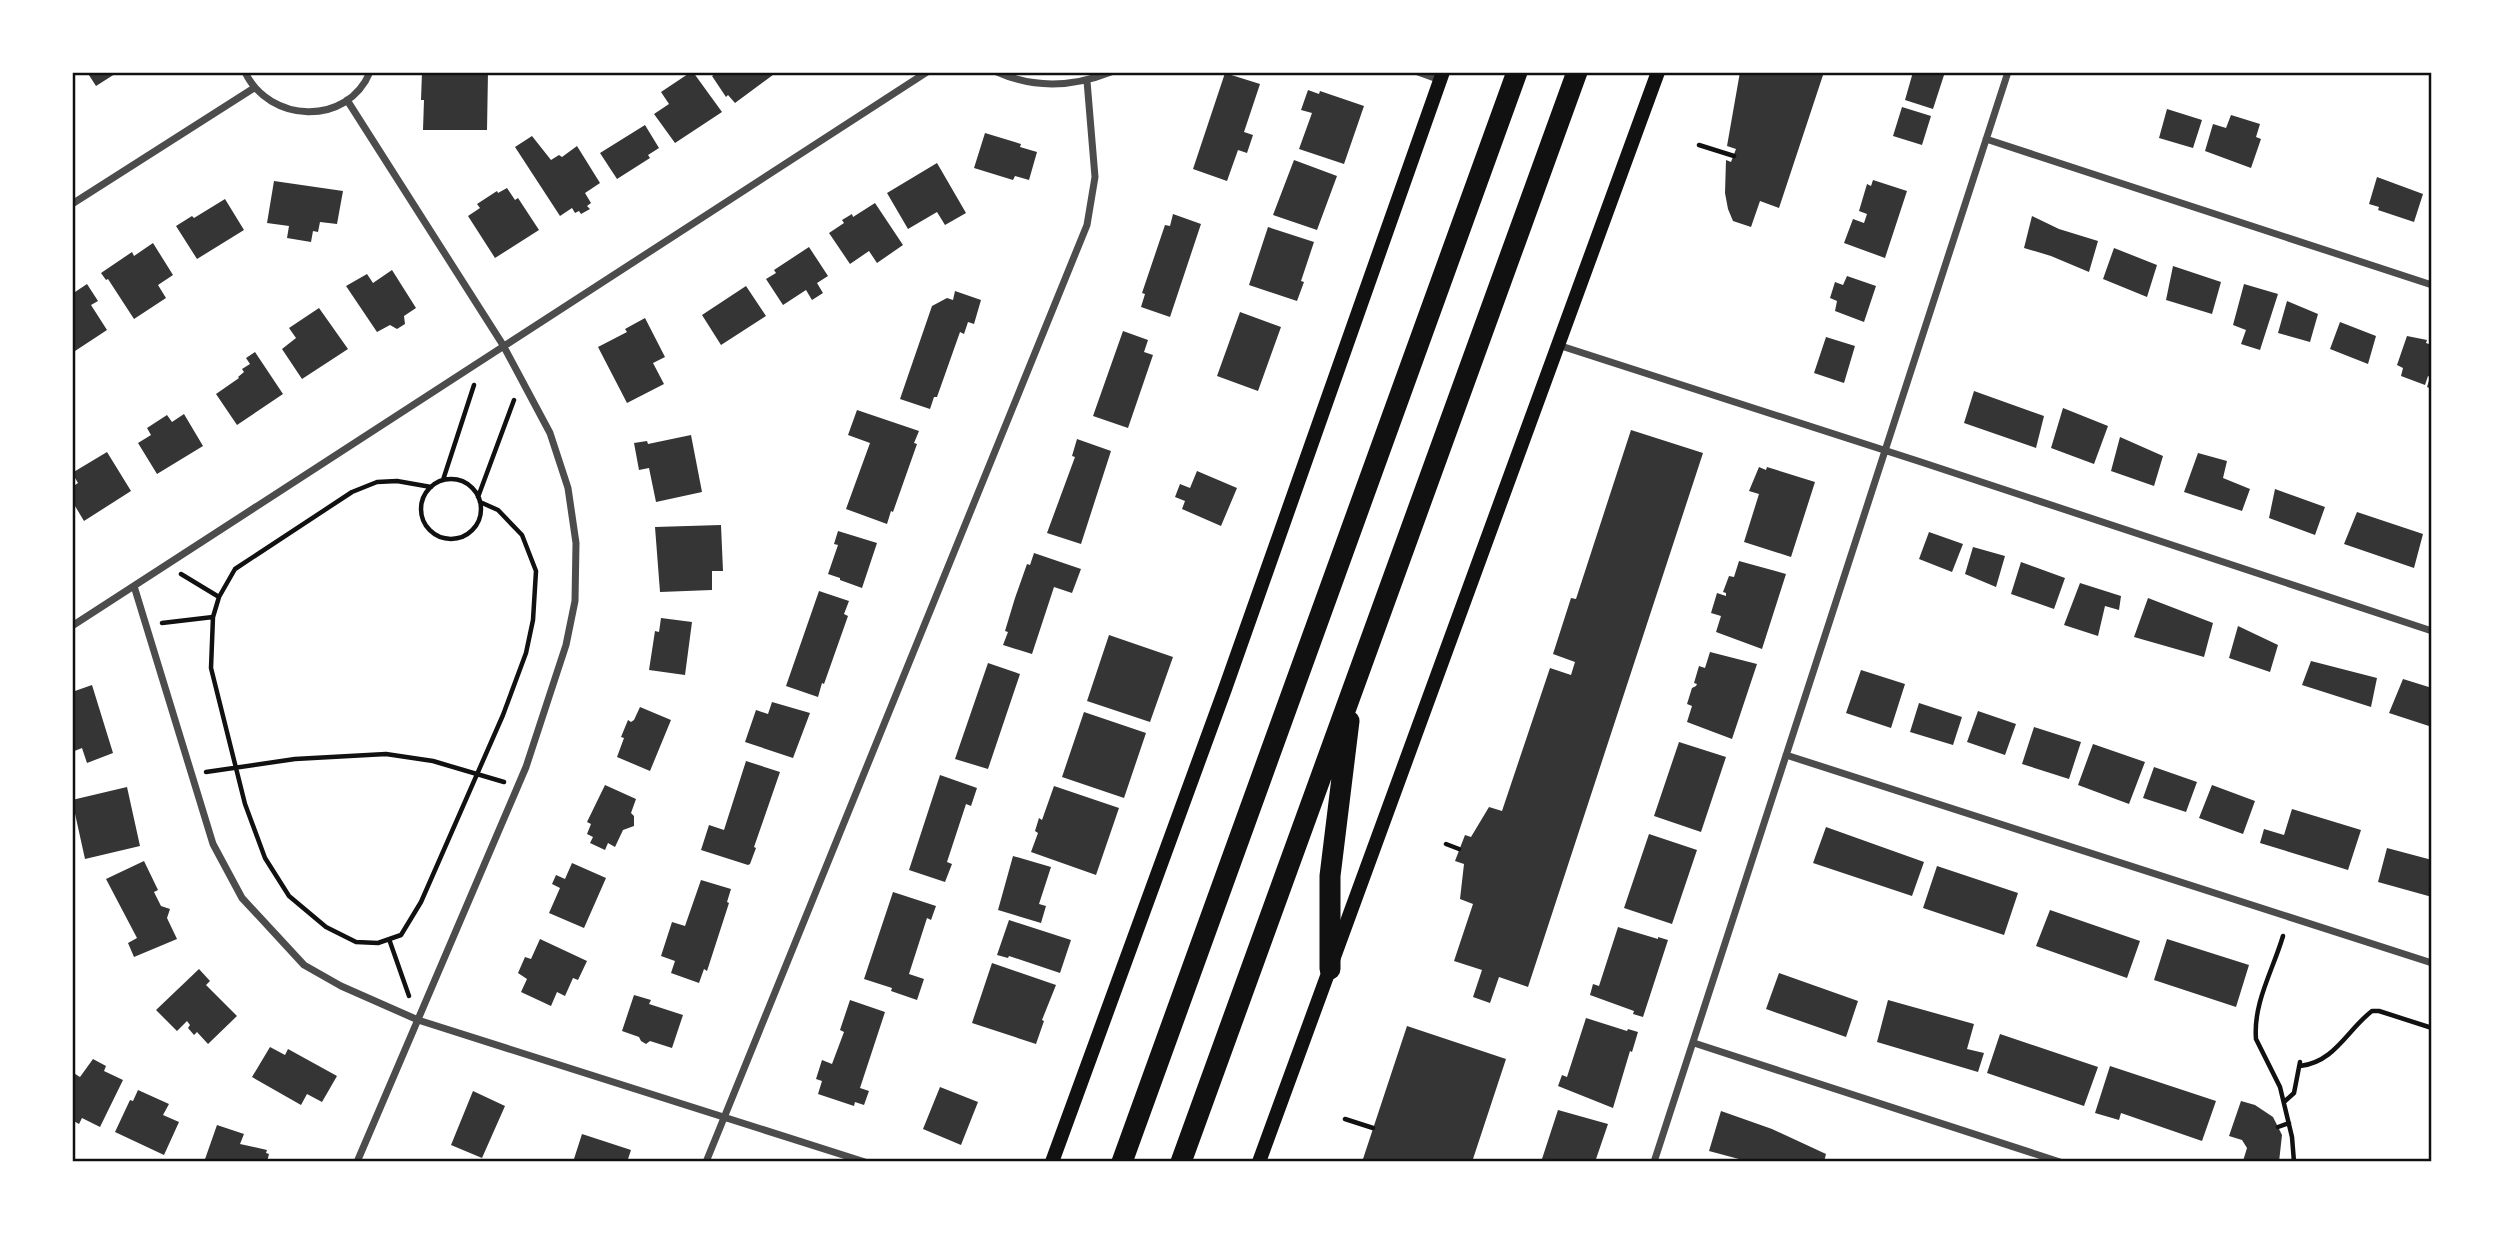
<svg xmlns="http://www.w3.org/2000/svg" width="2504" height="1234" viewBox="0 0 2504 1234" font-family="'Fira Sans',sans-serif">
	<rect width="100%" height="100%" fill="#fff"/>
	<!-- building -->
	<path fill="#353535" d="M87,72H118L96,86Z
		M422,72H488L487,130H423L424,100H421Z
		M691,72H693L722,112L675,143L654,114L669,104L661,92Z
		M718,72H777L735,103L728,95L726,97L712,76Z
		M1740,72H1824L1779,208L1760,201L1751,227L1733,221L1728,209L1725,193L1726,160L1731,162L1736,149L1727,146Z
		M1913,72H1945L1933,109L1905,100Z
		M1225,73L1260,84L1244,132L1253,135L1247,153L1238,150L1227,181L1193,169Z
		M1308,90L1319,94L1320,91L1364,106L1344,164L1299,149L1312,113L1301,110Z
		M1902,107L1931,116L1922,145L1893,136Z
		M2167,109L2202,120L2193,148L2159,138Z
		M2231,115L2260,124L2256,137L2261,139L2251,168L2205,151L2213,124L2226,128Z
		M645,125L659,148L648,155L650,158L617,179L600,153Z
		M985,133L1021,144L1020,147L1037,152L1029,180L1015,176L1013,180L974,168Z
		M532,136L551,160L559,155L562,157L577,146L600,183L585,193L591,203L587,206L590,209L581,214L579,211L575,213L572,208L560,216L515,147Z
		M1294,160L1337,176L1317,230L1273,215Z
		M937,163L966,213L945,225L937,212L908,229L887,193Z
		M2377,177L2423,194L2414,222L2378,210L2379,207L2369,204Z
		M1873,180L1907,191L1885,258L1844,243L1853,219L1864,223L1867,214L1859,211L1867,184L1871,186Z
		M274,181L343,191L337,224L320,222L318,232L313,231L311,242L287,238L289,226L267,223Z
		M507,188L515,200L518,198L539,230L495,258L468,216L480,208L477,204L497,191L498,193Z
		M225,199L244,230L197,259L176,226L192,216L194,218Z
		M875,203L903,245L877,263L869,251L850,264L829,233L844,223L842,220L852,214L853,217Z
		M1173,214L1201,224L1170,317L1141,307L1145,294L1142,293L1165,225L1170,226Z
		M2032,216L2059,229L2098,241L2089,272L2051,256L2024,248Z
		M1268,227L1314,242L1301,281L1304,282L1297,301L1249,285Z
		M153,243L173,275L158,285L166,298L134,319L108,279L106,280L101,273L132,252L134,256Z
		M809,247L828,276L817,283L823,293L812,300L806,290L783,305L766,279L776,273L774,270Z
		M2114,248L2157,265L2147,297L2103,279Z
		M2173,266L2221,282L2212,314L2166,300Z
		M392,270L416,308L404,316L405,324L397,329L390,325L377,332L346,286L367,274L373,283Z
		M1847,276L1876,286L1864,322L1835,311L1837,301L1830,298L1835,282L1843,285Z
		M87,284L98,301L91,305L107,330L72,353V294Z
		M2244,284L2278,294L2260,350L2241,344L2246,330L2233,325Z
		M746,286L766,316L721,345L702,315Z
		M955,291L981,300L974,324L968,322L964,334L960,332L937,397H934L930,409L900,399L932,306L947,298L953,300Z
		M2287,301L2318,314L2310,342L2278,333Z
		M319,308L348,349L302,379L282,349L296,338L289,328Z
		M1240,312L1281,327L1258,391L1217,376Z
		M645,318L665,357L653,363L664,384L627,403L598,347L627,332L625,329Z
		M2340,322L2376,336L2368,364L2330,349Z
		M1123,331L1148,340L1144,352L1153,355L1128,428L1093,416Z
		M2407,336L2427,340L2426,343L2432,345V389L2427,387L2430,377L2428,376L2425,385L2401,376L2403,368L2397,365Z
		M1826,337L1855,346L1844,383L1814,373Z
		M255,352L283,394L237,425L216,394L239,378L238,377L244,372L242,369L250,364L246,358Z
		M1974,391L2044,416L2036,448L1964,423Z
		M2063,408L2108,426L2094,464L2051,448Z
		M857,410L919,431L914,443L917,444L893,512L891,511L887,524L846,509L870,443L848,435Z
		M184,414L203,446L157,474L138,443L151,435L147,428L167,415L172,422Z
		M1631,430L1703,453L1528,987L1499,977L1490,1003L1473,997L1482,970L1454,961L1473,904L1460,899L1464,864L1455,861L1465,835L1471,837L1489,807L1502,811L1550,668L1571,675L1575,662L1553,654L1571,598L1576,599Z
		M691,435L702,492L656,502L649,468L639,470L634,443L647,441L648,444Z
		M2120,437L2163,456L2154,486L2111,471Z
		M1077,439L1111,451L1081,544L1047,533L1075,457L1072,456Z
		M107,452L131,491L84,521L72,501V487L78,483L72,473Z
		M2198,453L2227,461L2223,478L2250,489L2242,511L2184,492Z
		M1759,467L1766,470L1767,467L1815,482L1791,557L1744,542L1759,494L1749,491Z
		M1197,471L1237,488L1221,526L1182,509L1185,501L1175,497L1180,484L1190,488Z
		M2275,489L2325,507L2315,535L2269,518Z
		M2357,512L2423,534L2414,568L2344,544Z
		M721,525L723,571H712V590L660,592L655,527Z
		M838,531L877,543L862,588L840,580V578L828,574L838,545L834,544Z
		M1929,532L1963,544L1952,572L1919,559Z
		M1973,547L2005,556L1996,587L1965,574Z
		M1034,553L1081,569L1072,593L1054,587L1032,654L1003,645L1008,632L1005,631L1015,598L1027,564L1030,565Z
		M1739,561L1786,574L1762,649L1716,632L1721,616L1711,613L1717,593L1726,596V593L1723,592L1729,576L1734,577Z
		M2021,562L2065,578L2054,609L2011,594Z
		M2080,583L2121,596L2119,610L2105,606L2098,636L2064,625Z
		M819,591L849,601L844,614L848,616L824,684L822,683L818,697L786,686Z
		M2148,598L2213,623L2204,657L2134,637Z
		M661,618L692,622L685,675L649,670L655,631L659,632Z
		M2238,626L2278,645L2270,672L2229,658Z
		M1109,635L1173,657L1150,722L1087,701Z
		M1710,652L1757,664L1732,739L1687,722L1692,706L1687,704L1692,688L1696,686L1697,684L1694,683L1699,666L1705,668Z
		M2311,661L2377,678L2371,707L2302,685Z
		M988,663L1020,674L988,769L955,759Z
		M1861,670L1905,684L1891,728L1846,713Z
		M2403,679L2432,688V727L2389,713Z
		M92,685L113,753L87,763L82,748L72,752V692Z
		M772,702L810,713L793,758L745,742L756,710L768,714Z
		M1919,703L1962,717L1953,745L1910,732Z
		M640,707L671,720L650,771L617,757L624,738L621,737L628,720L631,722L634,720Z
		M1978,711L2016,724L2005,755L1967,742Z
		M1084,712L1146,733L1124,798L1062,777Z
		M2034,727L2081,742L2069,779L2022,764Z
		M1679,742L1726,757L1701,832L1654,816Z
		M2093,744L2145,762L2129,804L2078,785Z
		M746,761L780,772L754,847L756,848L750,864L748,865L701,850L709,825L724,830Z
		M2154,767L2197,782L2186,812L2143,798Z
		M940,775L977,788L971,806L966,804L947,862L952,864L945,882L909,870Z
		M605,785L636,799L631,813L634,816V826L623,830L615,847L608,843L605,850L590,843L593,837L587,834L591,824L587,822Z
		M2212,785L2255,801L2243,834L2199,818Z
		M1054,786L1119,808L1096,875L1031,852L1038,833L1035,831L1039,818L1042,820Z
		M127,787L140,846L85,859L72,800Z
		M2292,809L2361,830L2348,870L2260,843L2264,829L2284,835Z
		M1826,827L1924,862L1912,896L1813,863Z
		M1649,834L1697,850L1672,924L1624,908Z
		M2387,848L2432,860V897L2378,882Z
		M1013,856L1051,867L1039,904L1046,906L1041,923L998,910Z
		M144,861L158,890L154,892L161,906L170,909L167,918L177,939L134,957L128,943L137,938L106,879Z
		M572,863L606,878L584,928L549,913L560,888L552,884L556,875L565,879Z
		M1937,866L2018,893L2004,935L1923,908Z
		M701,880L731,889L727,902L729,903L707,971L704,969L699,983L671,973L675,961L661,956L672,922L685,926Z
		M893,892L936,906L931,920L927,918L909,974L924,979L917,1000L891,991L892,988L864,979Z
		M2050,910L2140,941L2127,978L2036,946Z
		M1009,920L1071,940L1060,973L1009,956L1008,958L997,955Z
		M1618,927L1658,939V937L1668,940L1643,1017L1633,1014L1634,1011L1590,995L1593,984L1599,986Z
		M540,939L587,961L578,980L573,978L565,996L557,992L551,1006L521,992L527,979L518,973L525,957L531,959Z
		M2167,939L2249,965L2236,1007L2154,980Z
		M992,963L1056,985L1042,1020L1044,1021L1036,1044L972,1023Z
		M199,969L210,981L206,985L237,1016L208,1044L197,1032L194,1035L188,1028L190,1025L187,1021L177,1031L156,1010Z
		M1779,973L1858,1001L1846,1037L1766,1009Z
		M634,995L651,1000L649,1004L683,1015L672,1048L650,1041L646,1044L641,1041L639,1037L622,1031Z
		M850,1000L885,1012L860,1088L869,1091L864,1105L855,1102L854,1106L818,1094L822,1081L816,1079L822,1060L832,1064L844,1032L840,1030Z
		M1888,1000L1974,1024L1967,1049L1984,1053L1978,1072L1877,1042Z
		M1586,1018L1627,1031L1628,1029L1638,1032L1632,1052L1630,1051L1613,1108L1558,1086L1562,1075L1567,1077Z
		M1407,1026L1506,1059L1472,1162H1362Z
		M2000,1034L2098,1067L2084,1106L1987,1073Z
		M270,1047L285,1055L288,1049L337,1076L322,1102L307,1094L301,1105L252,1077Z
		M93,1059L106,1066L104,1071L123,1080L100,1127L82,1118L79,1124L72,1120V1072L80,1077Z
		M2110,1066L2216,1101L2202,1141L2121,1113L2119,1120L2095,1113Z
		M940,1087L978,1102L961,1145L923,1129Z
		M138,1090L169,1104L163,1115L179,1122L164,1155L115,1132L130,1100L133,1101Z
		M473,1091L505,1106L482,1158L451,1145Z
		M2241,1101L2255,1105L2273,1117L2282,1135L2279,1162L2243,1161L2247,1148L2242,1140L2229,1136Z
		M1558,1110L1608,1124L1595,1162H1541Z
		M1721,1111L1772,1129L1826,1154L1824,1162H1750L1709,1151Z
		M217,1125L244,1134L240,1144L267,1150L266,1153L269,1154L267,1162H204Z
		M582,1134L631,1150L627,1162H573Z"/>
	<g fill="none" stroke-linecap="round" stroke-linejoin="round">
		<!-- path -->
		<path stroke="#111" stroke-width="4.5" d="M1699,145L1734,156
			M421 509a30 30 0 1 1 60 0a30 30 0 1 1-60 0Z
			M443,480L474,385
			M431,487L397,481L377,482L352,492L235,569L219,597L213,617L211,668L245,804L265,858L289,896L326,927L356,942L378,943L401,935L421,902L503,715L526,653L533,620L536,571L522,535L498,510L480,502
			M478,497L514,400
			M181,574L219,597
			M162,623L213,617
			M206,772L295,759L386,754L433,761L504,782
			M1446,844L1459,849
			M2283,936C2273,970 2253,1003 2256,1039L2280,1087L2292,1137L2294,1162
			M389,939L409,996
			M2300,1066C2335,1062 2347,1030 2372,1011H2379L2432,1028
			M2284,1102L2294,1093L2300,1062
			M1345,1119L1373,1128
			M2278,1127L2289,1123"/>
		<!-- minor -->
		<path stroke="#4c4c4c" stroke-width="7" d="M245,72C269,123 347,127 370,72
			M997,72C1035,89 1073,87 1111,72
			M1418,72L1440,80
			M347,100L503,345L550,433L568,488L576,543L575,601L566,645L526,767L357,1162
			M1986,139L2432,285
			M72,204L254,88
			M1558,345L1921,462L2432,631
			M134,586L213,844L242,898L304,965L341,986L418,1020L865,1162
			M72,626L927,72
			M1786,755L2432,963
			M1694,1043L2060,1162
			M706,1162L1087,225L1095,177L1087,81
			M1654,1162L2008,72"/>
		<!-- secondary -->
		<path stroke="#111" stroke-width="14" d="M1052,1162L1225,689L1443,72
			M1259,1162L1658,72"/>
		<!-- motorway -->
		<path stroke="#111" stroke-width="21" d="M1330,969V876L1349,721
			M1122,1162L1517,72
			M1181,1162L1577,72"/>
	</g>
	<!-- border -->
	<rect width="2504" height="1234" fill="none" stroke="#ffffff" stroke-width="147"/>
	<rect x="74" y="74" width="2356" height="1086" fill="none" stroke="#111" stroke-width="2.5"/>
</svg>
